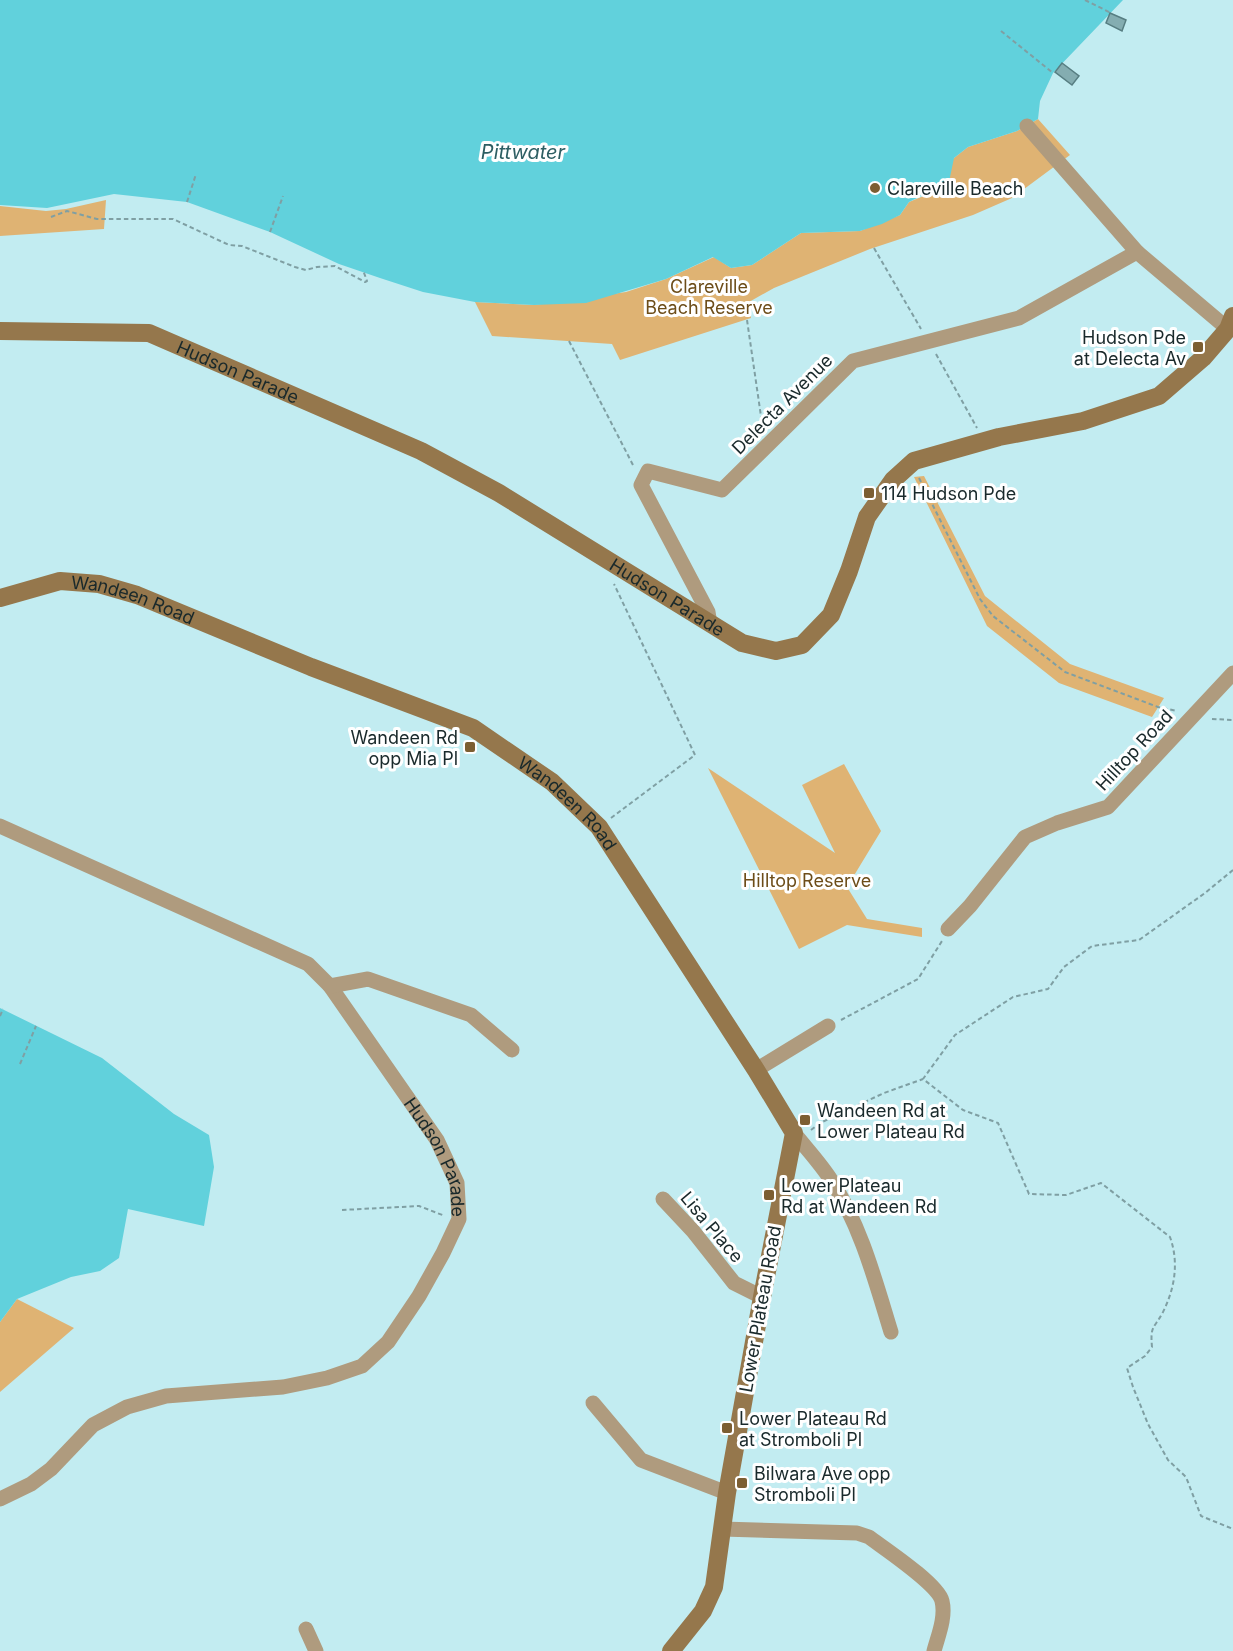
<svg xmlns="http://www.w3.org/2000/svg" width="1233" height="1651" viewBox="0 0 1233 1651" font-family="Inter,sans-serif">
	<rect width="100%" height="100%" fill="#c2ecf1"/>
	<!-- green -->
	<path fill="#dfb373" d="M1038,119L1070,155L1012,198L973,215L870,249L774,288L749,302L751,318L620,360L612,344L492,336L475,302L534,305L626,292L666,279L714,257L731,268L752,265L801,233L860,231L900,215L909,202L926,195L954,158L968,147L1017,131Z
		M106,200L104,229L0,236V206L46,211L66,209Z
		M924,476L985,596L1070,664L1164,698L1152,717L1059,683L987,626L914,477Z
		M844,764L881,831L847,887L867,919L922,928V937L847,925L799,949L708,768L835,853L802,785Z
		M17,1299L74,1328L0,1392V1322Z"/>
	<!-- water -->
	<path fill="#61d1dc" d="M0,0H1123L1053,73L1040,101L1038,119L1017,131L968,147L954,158L949,182L909,202L900,215L882,224L860,231L801,233L752,265L731,268L713,257L666,279L586,303L534,305L475,302L423,292L380,278L339,264L270,232L187,202L114,194L47,208L0,205Z
		M0,1008L102,1058L174,1114L209,1135L214,1167L204,1226L128,1209L119,1258L100,1271L71,1277L17,1299L0,1322Z"/>
	<!-- building -->
	<path fill="#84adb1" stroke="#577e82" stroke-width="1.5" d="M1110,13L1126,20L1122,31L1106,23Z
		M1062,63L1079,76L1072,85L1055,72Z"/>
	<g fill="none" stroke-linecap="round" stroke-linejoin="round">
		<!-- path -->
		<path stroke="#7f9fa3" stroke-width="2" stroke-dasharray="4.5 3" stroke-linecap="butt" d="M1085,0L1111,13
			M1001,31L1053,73
			M187,202L196,174
			M51,217L67,211L97,219H173L229,245L242,246L295,267L306,270L317,267L335,266L365,282L367,281L363,270
			M270,232L283,196
			M874,248L921,329
			M747,320L763,430
			M569,341L634,467
			M936,354L977,428
			M919,478L980,599L993,616L1065,672L1158,707L1177,711
			M1212,719L1233,720
			M611,818L695,755L614,584
			M1233,870L1205,893L1139,940L1092,946L1064,967L1048,989L1013,997L955,1035L923,1079L963,1110L998,1123L1029,1194L1066,1195L1101,1183L1170,1237C1179,1262 1175,1288 1163,1312C1154,1329 1150,1325 1152,1347L1145,1356L1127,1368L1133,1387L1148,1424L1168,1460L1186,1477L1201,1516L1233,1529
			M0,1016L3,1009
			M841,1020L918,979L942,941
			M20,1064L36,1026
			M811,1130L820,1123L884,1093L923,1079
			M342,1210L419,1206L445,1216"/>
		<!-- street -->
		<g stroke="#af9b7e" stroke-width="15">
			<path d="M1137,252L1228,329"/>
			<path d="M710,624L708,612L641,485L648,471L722,490L853,361L1019,318L1137,252L1027,126"/>
			<path id="s1" d="M0,826L308,964L330,986L437,1140L457,1183L459,1219L443,1253L419,1296L388,1342L362,1366L327,1378L283,1387L166,1396L127,1407L93,1425L51,1469L31,1484L0,1499"/>
			<path d="M948,929L970,906L1025,837L1057,823L1108,807L1233,673"/>
			<path d="M330,986L368,979L471,1015L512,1050"/>
			<path d="M756,1070L828,1026"/>
			<path d="M794,1133C806,1148 821,1164 831,1180C861,1226 875,1280 891,1332"/>
			<path d="M663,1199L693,1231L734,1283L762,1297"/>
			<path d="M593,1403L641,1460L727,1493"/>
			<path d="M722,1529L857,1533L869,1537C885,1549 938,1584 942,1601C946,1617 938,1636 934,1651"/>
			<path d="M306,1629L316,1651"/>
		</g>
		<!-- secondary -->
		<g stroke="#95774c" stroke-width="18">
			<path id="s2" d="M0,331L149,333L421,451L499,493L742,643L776,651L802,645L831,615L849,571L867,517L893,480L914,461L999,437L1083,421L1159,396L1203,358L1228,329L1233,316"/>
			<path id="s3" d="M0,598L60,581L99,584L137,595L311,667L473,728L552,782L599,827L756,1070L794,1133L762,1297L727,1493L714,1587L703,1611L671,1651"/>
		</g>
	</g>
	<!-- markers -->
	<g fill="#7c5e32" stroke="#fff" stroke-width="2">
		<circle cx="875" cy="188" r="6"/>
		<rect x="1192" y="341" width="12" height="12" rx="3"/>
		<rect x="863" y="487" width="12" height="12" rx="3"/>
		<rect x="464" y="741" width="12" height="12" rx="3"/>
		<rect x="799" y="1114" width="12" height="12" rx="3"/>
		<rect x="763" y="1189" width="12" height="12" rx="3"/>
		<rect x="721" y="1422" width="12" height="12" rx="3"/>
		<rect x="736" y="1477" width="12" height="12" rx="3"/>
	</g>
	<g text-anchor="middle" dominant-baseline="central" stroke-width="6" stroke-linejoin="round" paint-order="stroke">
		<!-- poi labels -->
		<g font-size="18" fill="#19292b" stroke="#fff" text-anchor="start">
			<text x="887" y="188">Clareville Beach</text>
			<text x="1186" y="337" text-anchor="end">Hudson Pde<tspan x="1186" dy="21">at Delecta Av</tspan></text>
			<text x="881" y="493">114 Hudson Pde</text>
			<text x="458" y="737" text-anchor="end">Wandeen Rd<tspan x="458" dy="21">opp Mia Pl</tspan></text>
			<text x="817" y="1110">Wandeen Rd at<tspan x="817" dy="21">Lower Plateau Rd</tspan></text>
			<text x="781" y="1185">Lower Plateau<tspan x="781" dy="21">Rd at Wandeen Rd</tspan></text>
			<text x="739" y="1418">Lower Plateau Rd<tspan x="739" dy="21">at Stromboli Pl</tspan></text>
			<text x="754" y="1473">Bilwara Ave opp<tspan x="754" dy="21">Stromboli Pl</tspan></text>
		</g>
		<!-- park labels -->
		<g font-size="18" fill="#6d4d19" stroke="#fff">
			<text x="709" y="286">Clareville<tspan x="709" dy="21">Beach Reserve</tspan></text>
			<text x="807" y="880">Hilltop Reserve</text>
		</g>
		<!-- street labels -->
		<g font-size="18" fill="#19292b" stroke="#fff">
			<text stroke="none"><textPath href="#s2" startOffset="246">Hudson Parade</textPath></text>
			<text transform="translate(782 404) rotate(-45)">Delecta Avenue</text>
			<text stroke="none"><textPath href="#s2" startOffset="732">Hudson Parade</textPath></text>
			<text stroke="none"><textPath href="#s3" startOffset="138">Wandeen Road</textPath></text>
			<text transform="translate(1134 750) rotate(-47)">Hilltop Road</text>
			<text stroke="none"><textPath href="#s3" startOffset="624">Wandeen Road</textPath></text>
			<text stroke="none"><textPath href="#s1" startOffset="572">Hudson Parade</textPath></text>
			<text transform="translate(712 1227) rotate(50)">Lisa Place</text>
			<text transform="translate(760 1309) rotate(-80)">Lower Plateau Road</text>
		</g>
		<!-- water labels -->
		<g font-size="20" font-style="italic" fill="#2d5e63" stroke="#fff">
			<text x="523" y="152">Pittwater</text>
		</g>
	</g>
</svg>
